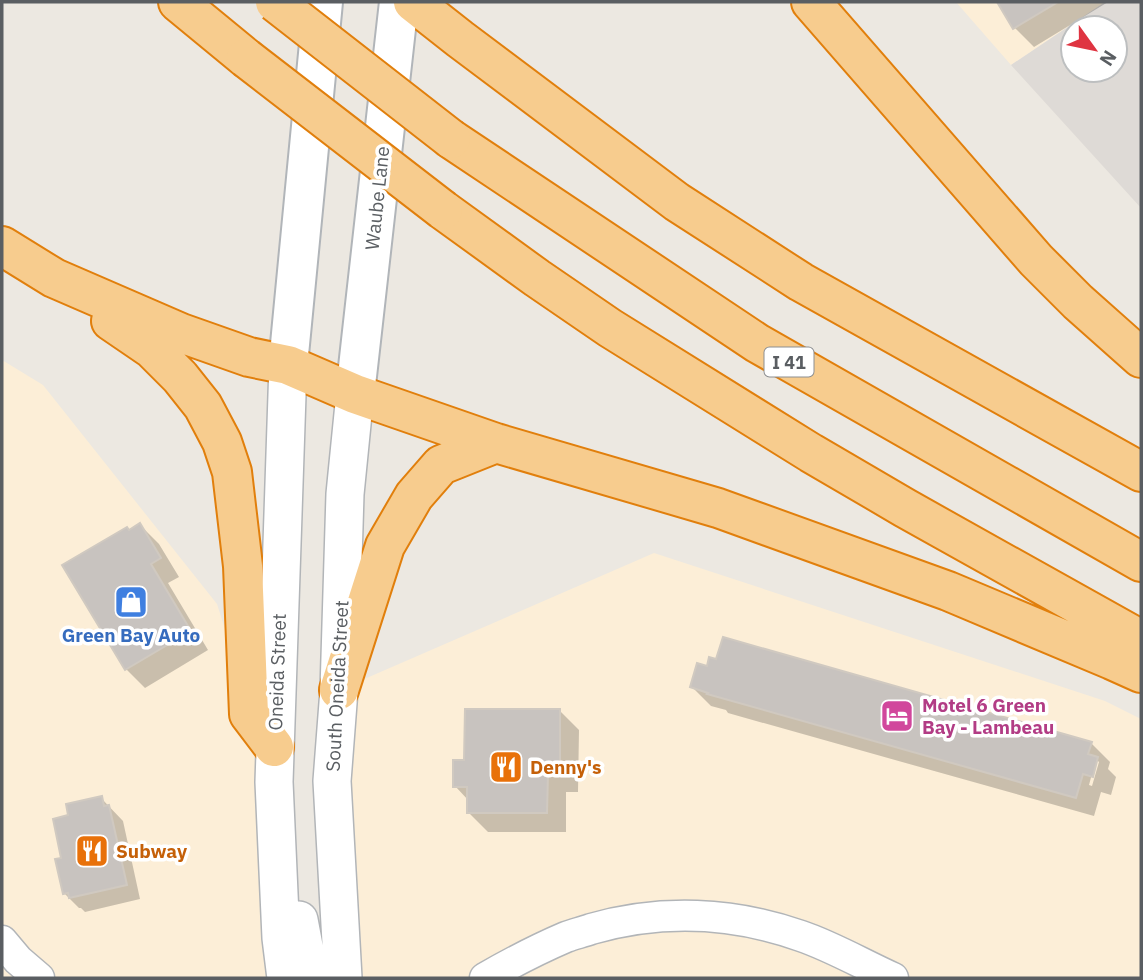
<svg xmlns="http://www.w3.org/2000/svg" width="1143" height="980" viewBox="0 0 1143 980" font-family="'IBM Plex Sans',sans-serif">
	<rect width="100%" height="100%" fill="#ece8e1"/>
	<!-- commercial -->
	<path fill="#fceed7" d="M956,2H1105L1011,65Z
		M2,360L43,385L217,604L274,782L286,978H2Z
		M654,553L1105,701L1141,719V978H343L339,690Z"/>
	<!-- industrial -->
	<path fill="#dedad6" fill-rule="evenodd" d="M1105,2H1141V208L1011,65ZM1073,28H1115V70H1073Z"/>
	<!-- shadow -->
	<path fill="#0003" fill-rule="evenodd" d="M999,2H1108L1034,47L1015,28Z
		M140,525L159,544L179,577L168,583L208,650L145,688L126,669L65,566Z
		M692,687L1091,743L1110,762L1108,769L1116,777L1111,795L1101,792L1094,816L728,713L726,710L711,706ZM1096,759L1099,762L1092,786L1089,785Z
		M560,711L579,730L578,792H566V832H488L469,813V801L455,786L466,762Z
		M101,798L123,821L140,899L85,912L81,908H79L65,894L63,859L71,817Z"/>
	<!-- building -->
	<path fill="#c8c3bf" stroke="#d0c9c0" stroke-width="2" d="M997,2H1058L1013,29Z
		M140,523L161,558L151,564L191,631L125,670L62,565L127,527L129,530Z
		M723,637L1092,742L1088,754L1098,757L1093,777L1083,774L1076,798L707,694L708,693L690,687L697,663L707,666L709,657L716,659Z
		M465,709H560V774H548L547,813H467V787H453V760H464Z
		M102,796L104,806L109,805L127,885L69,898L68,893L63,894L55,859L61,858L53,819L68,815L66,804Z"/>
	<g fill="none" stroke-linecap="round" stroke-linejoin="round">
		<defs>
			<path id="minor" d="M2,941L18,960L39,978
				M485,978C511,963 538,949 566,937C574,934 583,932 591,929C661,909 733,912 801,936C831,946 864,965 893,978"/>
			<path id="tertiary" d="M299,920L307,962L318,978
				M286,978L281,938L274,782L288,365
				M343,978L332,781L339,690L345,494L355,394"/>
			<path id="secondary" d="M288,365L323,2
				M355,394L399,2"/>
			<path id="motorway" d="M178,2L246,58
				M413,2L460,39L677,202L801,282L1141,472
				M811,2L1036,260L1078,302L1141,358
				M451,139L757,343L1141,562
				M443,210L537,278L610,328L811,453L905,508L1141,640
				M2,246L54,278L181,333L249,357L288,365L355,394L496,443L718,508L948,591L1112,660L1141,673
				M111,321L152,349L180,377L203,406L222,442L232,472L243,566L249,714L274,747
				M339,690L385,546L414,496L441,465L496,443"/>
		</defs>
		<!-- minor casing -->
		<use href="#minor" stroke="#b2b5b8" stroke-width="33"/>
		<!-- tertiary casing -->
		<use href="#tertiary" stroke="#b2b5b8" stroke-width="40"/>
		<!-- secondary casing -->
		<use href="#secondary" stroke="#b1b5b9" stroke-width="42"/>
		<!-- motorway casing -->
		<use href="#motorway" stroke="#e17f0c" stroke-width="42"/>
		<!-- minor -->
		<use href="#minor" stroke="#fff" stroke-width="30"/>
		<!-- tertiary -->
		<use href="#tertiary" stroke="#fff" stroke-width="37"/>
		<!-- secondary -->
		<use href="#secondary" stroke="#fff" stroke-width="38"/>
		<!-- motorway -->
		<use href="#motorway" stroke="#f7cc8e" stroke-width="38"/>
		<defs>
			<path id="motorway-bridge" d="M275,2L451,139
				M246,58L443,210"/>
		</defs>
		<!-- motorway-bridge casing -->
		<use href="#motorway-bridge" stroke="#e17f0c" stroke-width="42" stroke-linecap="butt"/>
		<!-- motorway-bridge -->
		<use href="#motorway-bridge" stroke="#f7cc8e" stroke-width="38"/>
	</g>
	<!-- icons -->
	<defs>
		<symbol id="shop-square" viewBox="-11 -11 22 22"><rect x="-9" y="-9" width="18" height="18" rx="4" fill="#3f7fe0" stroke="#fff"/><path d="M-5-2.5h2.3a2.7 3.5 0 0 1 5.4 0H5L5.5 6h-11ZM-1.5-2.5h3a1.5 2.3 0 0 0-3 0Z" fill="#fff"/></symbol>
		<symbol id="hotel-square" viewBox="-11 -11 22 22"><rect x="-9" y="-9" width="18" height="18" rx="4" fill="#d1479c" stroke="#fff"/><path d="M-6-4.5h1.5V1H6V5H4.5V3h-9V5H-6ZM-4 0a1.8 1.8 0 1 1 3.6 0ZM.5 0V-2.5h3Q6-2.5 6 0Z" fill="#fff"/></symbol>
		<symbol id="restaurant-square" viewBox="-11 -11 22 22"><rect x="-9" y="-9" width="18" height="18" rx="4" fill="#e8710a" stroke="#fff"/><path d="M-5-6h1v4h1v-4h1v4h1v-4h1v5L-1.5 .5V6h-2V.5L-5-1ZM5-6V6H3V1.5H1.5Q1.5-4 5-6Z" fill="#fff"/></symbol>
	</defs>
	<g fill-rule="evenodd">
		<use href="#shop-square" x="112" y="583" width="38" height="38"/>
		<use href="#hotel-square" x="878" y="697" width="38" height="38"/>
		<use href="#restaurant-square" x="487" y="748" width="38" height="38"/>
		<use href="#restaurant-square" x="73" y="832" width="38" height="38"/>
	</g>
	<g text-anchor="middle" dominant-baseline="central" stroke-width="7" stroke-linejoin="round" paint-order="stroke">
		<!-- shield labels -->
		<rect fill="#fff" stroke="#8c8e91" stroke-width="2" x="764.5" y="347.5" width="49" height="29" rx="5"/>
		<g font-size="18" font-weight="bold" fill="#5a5e62">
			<text x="789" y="362">I 41</text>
		</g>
		<!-- street labels -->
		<g font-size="19" fill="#5a5e62" stroke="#fff">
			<text transform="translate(377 198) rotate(-84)">Waube Lane</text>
			<text transform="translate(277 672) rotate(-88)">Oneida Street</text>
			<text transform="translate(337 686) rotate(-87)">South Oneida Street</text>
		</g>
		<!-- shop labels -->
		<g font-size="19" font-weight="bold" fill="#366cbe" stroke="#fff">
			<text x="131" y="635">Green Bay Auto</text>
		</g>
		<!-- hotel labels -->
		<g font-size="19" font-weight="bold" fill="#b23c85" stroke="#fff" text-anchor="start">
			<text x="922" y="705">Motel 6 Green<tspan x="922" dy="22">Bay - Lambeau</tspan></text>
		</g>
		<!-- food labels -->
		<g font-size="19" font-weight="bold" fill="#c56008" stroke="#fff" text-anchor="start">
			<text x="530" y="767">Denny's</text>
			<text x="116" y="851">Subway</text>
		</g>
	</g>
	<!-- border -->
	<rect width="1143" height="980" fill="none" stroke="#5a5e62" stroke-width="7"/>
	<!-- north arrow -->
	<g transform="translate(1094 49) rotate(123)"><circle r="33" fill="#ffffff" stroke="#bdbfc0" stroke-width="2"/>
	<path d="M0-5L12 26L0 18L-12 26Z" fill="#df3441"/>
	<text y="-10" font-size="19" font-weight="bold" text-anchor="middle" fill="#5a5e62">N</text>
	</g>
</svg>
